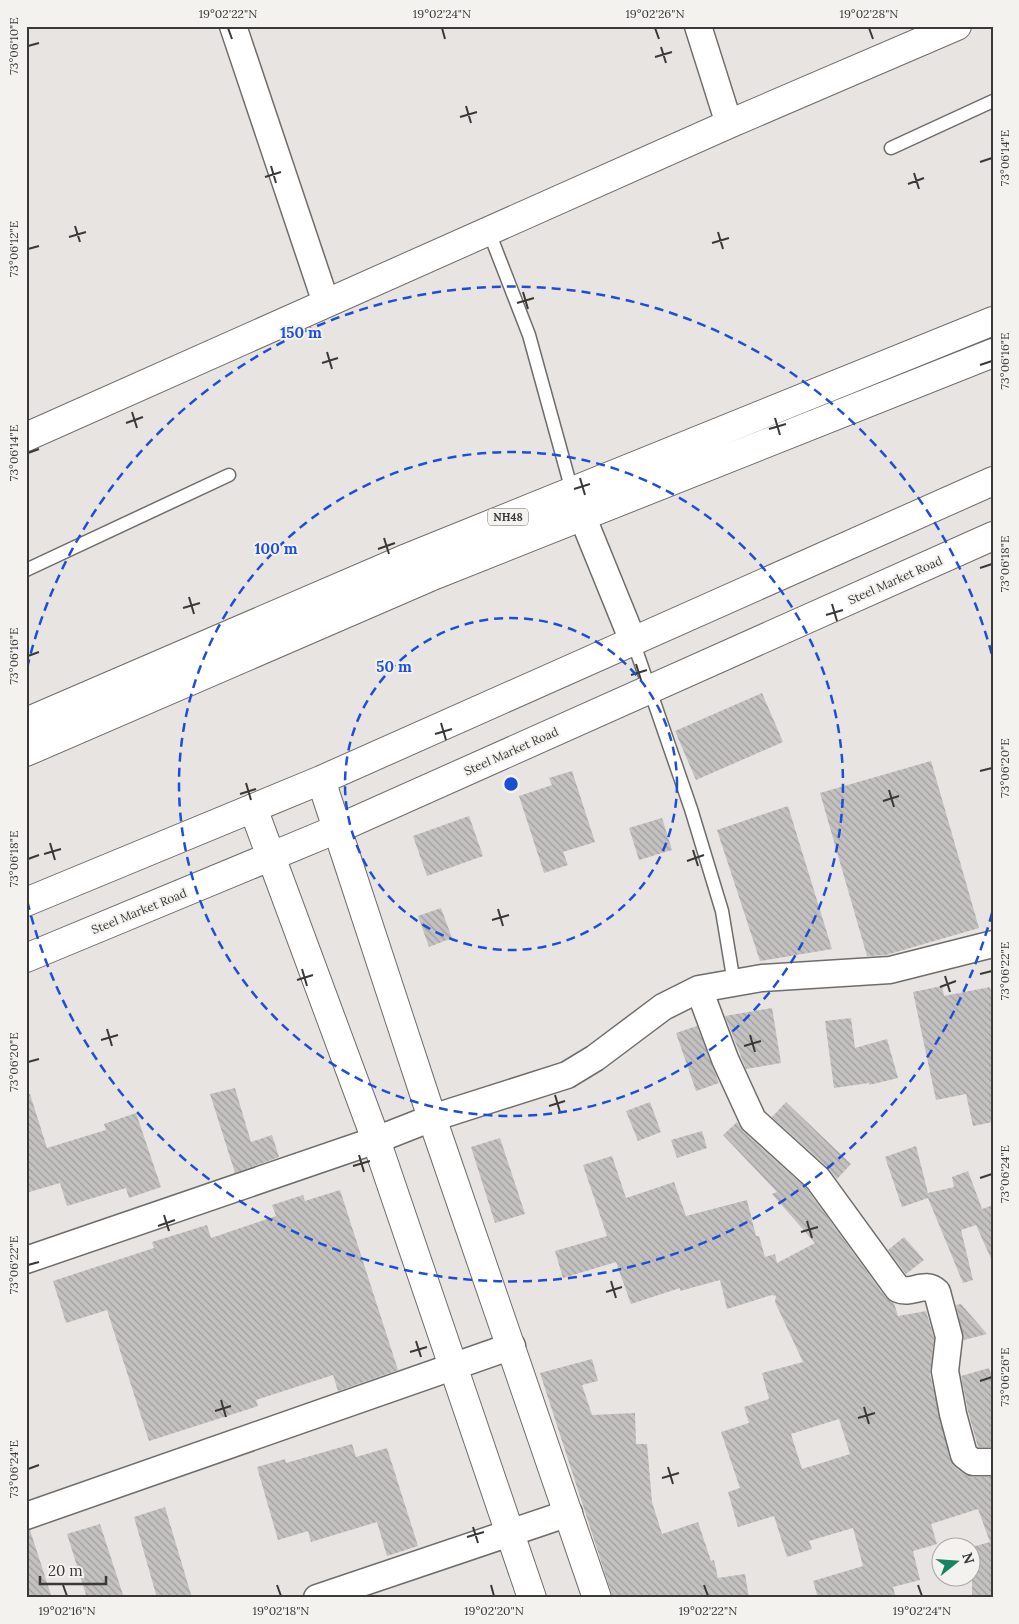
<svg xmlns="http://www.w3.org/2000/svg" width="1019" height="1624" viewBox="0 0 1019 1624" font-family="Lora,serif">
	<defs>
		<pattern id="building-back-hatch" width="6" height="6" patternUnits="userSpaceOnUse" patternTransform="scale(1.25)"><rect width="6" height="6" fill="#c4c2c0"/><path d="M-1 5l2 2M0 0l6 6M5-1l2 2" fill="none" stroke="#a09f9d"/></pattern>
	</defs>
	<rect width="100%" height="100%" fill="#e7e4e2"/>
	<!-- building -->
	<path fill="url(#building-back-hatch)" fill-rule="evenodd" d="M762,693L783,742L696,780L675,731Z
		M931,761L979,928L886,955L867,956L820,793Z
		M572,771L595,842L563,852L568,865L544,873L519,796L552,785L549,778Z
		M788,806L832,949L760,961L717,830Z
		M469,816L483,856L427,876L413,836Z
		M662,818L672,850L639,860L629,828Z
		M441,908L452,938L429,947L418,916Z
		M942,986L944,996L990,987L993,1001V1122L973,1126L966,1094L936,1100L913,992Z
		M772,1008L781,1063L746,1069L725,1016Z
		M851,1018L855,1048L887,1039L898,1078L869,1085V1083L834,1088L825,1021Z
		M697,1026L719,1083L696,1091L676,1033Z
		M235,1088L251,1142L272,1135L279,1157L235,1173L210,1094Z
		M26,1094H30L47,1148L106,1130L104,1124L136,1113L161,1187L129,1198L126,1188L67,1206L60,1183L26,1193Z
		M650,1102L661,1132L638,1141L626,1111Z
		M786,1102L851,1164L837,1179L828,1168L772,1117Z
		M737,1122L743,1131L807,1189L886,1298L894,1303L898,1316L926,1311L934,1338L930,1374L950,1459L955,1467L964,1474L973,1477H993V1598H972V1547L990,1542L978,1509L931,1524L937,1544L913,1551L920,1580L893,1587L896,1598H818L813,1581L863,1566L853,1528L809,1541L812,1549L787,1557L774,1516L738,1527L728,1492L740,1488L721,1432L749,1423L744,1407L769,1399L762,1373L803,1362L775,1302L776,1296L772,1295L727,1309L720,1280L680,1291V1288L631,1304L616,1262L563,1278L555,1251L607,1236L583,1165L612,1156L626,1198L674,1182L686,1216L747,1200L756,1236H759L765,1257L775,1254L777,1263L815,1243L772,1194L777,1192L723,1135ZM839,1419L850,1454L802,1469L791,1434Z
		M702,1131L707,1148L677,1158L671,1140Z
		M500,1138L525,1214L495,1223L471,1147Z
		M916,1146L928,1193L954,1187L952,1177L968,1171L982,1209L993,1205V1263L976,1225L961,1230L973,1280L963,1283L928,1198L902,1207L885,1157Z
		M340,1190L398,1370L338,1391L333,1375L256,1400L258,1406L149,1441L107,1310L66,1323L53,1281L154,1248L152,1242L207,1225L211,1238L276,1216L272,1205L303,1195L305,1201Z
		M904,1237L924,1260L906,1274L888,1250Z
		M961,1304L987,1334L964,1340L956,1305Z
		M592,1359L598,1381L582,1385L592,1415L635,1413L636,1444H647L652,1502L662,1534L698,1522L711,1561L714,1560L718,1578L745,1574L749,1598H613L540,1373Z
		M989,1368L993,1380V1447H978L968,1411L961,1376Z
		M352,1444L356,1457L387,1448L418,1546L387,1556L377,1522L311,1542L308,1531L278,1540L257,1467L285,1459L286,1463Z
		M165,1507L192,1598H157L134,1517Z
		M100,1524L124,1598H87L67,1534Z
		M30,1530L52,1598H26V1531Z"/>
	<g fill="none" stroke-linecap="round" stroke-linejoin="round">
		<defs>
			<path id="lane" d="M891,148L993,101
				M489,232L529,335L572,491
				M26,570L229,475
				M633,641L691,809L722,911L734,983"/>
			<path id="street" d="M233,26L326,303
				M698,26L729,124
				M574,496L633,641
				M699,989L725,1059L753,1120L818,1179L898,1289C912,1295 925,1280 937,1292L949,1337L945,1371L953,1414L964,1455L973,1462H993
				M26,1260L376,1140L432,1118L567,1075L595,1058L663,1007L699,989L762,978L890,970L993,944
				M26,1516L512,1346
				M317,1598L569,1513"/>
			<path id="secondary" d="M26,437L729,124L957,26
				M321,780L432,1118L597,1598
				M253,808L376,1140L532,1598
				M26,902L321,780L993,481
				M26,958L337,829L993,536"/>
			<path id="highway" d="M26,722L402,560L993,321
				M26,752L435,575L993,353"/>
		</defs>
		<!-- lane casing -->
		<use href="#lane" stroke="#6f6d6b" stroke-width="15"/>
		<!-- street casing -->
		<use href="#street" stroke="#6f6d6b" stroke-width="29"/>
		<!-- secondary casing -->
		<use href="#secondary" stroke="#6f6d6b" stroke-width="30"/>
		<!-- highway casing -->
		<use href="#highway" stroke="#6f6d6b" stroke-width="30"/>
		<!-- lane -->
		<use href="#lane" stroke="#fff" stroke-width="12"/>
		<!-- street -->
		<use href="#street" stroke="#fff" stroke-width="26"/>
		<!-- secondary -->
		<use href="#secondary" stroke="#fff" stroke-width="28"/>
		<!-- highway -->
		<use href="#highway" stroke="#fff" stroke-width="28"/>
	</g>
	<!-- ticks -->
	<path fill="none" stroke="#3a3938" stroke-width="2" d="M228,28L232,39M442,28L445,39M655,28L659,39M869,28L873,39M28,46L39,43M661,47L666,63M655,57L672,52M466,106L471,123M460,117L477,112M980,162L992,158M271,166L276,183M914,173L919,189M265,177L281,172M908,184L924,178M75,226L80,242M718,232L723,249M69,237L86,232M712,243L729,238M28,249L39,246M523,292L528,309M517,303L534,298M327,352L332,369M322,363L338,358M980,365L992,361M132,412L137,428M775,418L780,435M126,423L143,417M769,429L786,424M28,453L39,449M580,478L585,495M574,489L590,484M384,538L389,554M378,549L395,543M980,568L992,564M189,597L194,614M832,604L837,621M183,608L200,603M826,615L843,610M28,656L39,652M636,664L641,680M631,675L647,670M441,723L446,740M435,734L452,729M980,771L992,768M246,783L251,800M889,790L894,807M240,794L256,789M883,801L899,796M50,843L55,860M693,850L698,866M44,854L61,849M28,859L39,855M687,861L704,855M498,909L503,926M492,920L509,915M302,969L307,986M980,974L992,971M945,976L950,992M297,980L313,975M940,987L956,981M107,1029L112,1046M750,1035L755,1052M101,1040L118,1035M744,1046L761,1041M28,1062L39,1059M555,1095L560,1112M549,1106L565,1101M359,1155L364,1172M353,1166L370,1161M980,1178L992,1174M164,1215L169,1231M807,1221L812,1238M158,1226L175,1220M801,1232L818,1227M28,1265L39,1262M611,1281L616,1298M606,1292L622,1287M416,1341L421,1357M410,1352L427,1347M980,1381L992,1377M221,1400L226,1417M864,1407L869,1424M215,1411L231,1406M858,1418L875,1413M668,1467L673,1484M28,1469L39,1465M662,1478L679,1473M473,1527L478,1543M467,1537L484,1532M63,1585L67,1596M277,1585L281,1596M491,1585L494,1596M704,1585L708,1596M918,1585L922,1596"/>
	<!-- distance rings -->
	<g fill="none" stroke="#1d4ed8" stroke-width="2.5" stroke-dasharray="9 6">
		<circle cx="511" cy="784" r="166"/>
		<circle cx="511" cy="784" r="332"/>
		<path d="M992 913A498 498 0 0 1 27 900M27 668A498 498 0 0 1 992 655"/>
	</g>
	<g text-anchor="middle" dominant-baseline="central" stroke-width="4" stroke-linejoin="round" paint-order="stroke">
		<!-- shield labels -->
		<rect fill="#f4f2ef" stroke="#72706f" stroke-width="1" x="488" y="508.5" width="40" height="17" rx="4"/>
		<g font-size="11" font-weight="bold" fill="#3a3938">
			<text x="508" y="517">NH48</text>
		</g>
		<!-- street labels -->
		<g font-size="12" fill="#3a3938" stroke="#f4f2ef">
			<text transform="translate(895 580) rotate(-24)">Steel Market Road</text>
			<text transform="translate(511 751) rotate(-24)">Steel Market Road</text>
			<text transform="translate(139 911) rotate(-22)">Steel Market Road</text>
		</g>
	</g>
	<circle cx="511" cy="784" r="8" fill="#1d4ed8" stroke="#f4f2ef" stroke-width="2.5"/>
	<g font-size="15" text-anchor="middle" font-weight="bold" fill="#1d4ed8" stroke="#f4f2ef" stroke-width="4" stroke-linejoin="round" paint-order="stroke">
		<text x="301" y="338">150 m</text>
		<text x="276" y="554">100 m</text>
		<text x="394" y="672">50 m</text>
	</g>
	<!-- border -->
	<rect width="1019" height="1624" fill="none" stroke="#f4f2ef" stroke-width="55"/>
	<!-- north arrow -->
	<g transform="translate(956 1562) rotate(73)"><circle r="24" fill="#f4f2ef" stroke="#aaa8a6"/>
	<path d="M0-4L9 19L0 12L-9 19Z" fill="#148461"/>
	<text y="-8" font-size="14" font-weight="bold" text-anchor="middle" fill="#3a3938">N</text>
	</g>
	<!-- scale -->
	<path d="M40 1576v8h66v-8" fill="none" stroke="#3a3938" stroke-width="2.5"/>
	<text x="48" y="1576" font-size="15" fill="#3a3938" stroke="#f4f2ef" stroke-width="4" paint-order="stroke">20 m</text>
	<rect x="28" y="28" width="964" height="1568" fill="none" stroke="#3a3938" stroke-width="2"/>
	<g font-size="12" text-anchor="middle" fill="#3a3938">
		<text x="228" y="18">19°02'22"N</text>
		<text x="442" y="18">19°02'24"N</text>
		<text x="655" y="18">19°02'26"N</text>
		<text x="869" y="18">19°02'28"N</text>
		<text transform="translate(14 46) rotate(-90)" y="4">73°06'10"E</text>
		<text transform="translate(1005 158) rotate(-90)" y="4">73°06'14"E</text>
		<text transform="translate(14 249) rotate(-90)" y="4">73°06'12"E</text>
		<text transform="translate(1005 361) rotate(-90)" y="4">73°06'16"E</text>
		<text transform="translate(14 453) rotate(-90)" y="4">73°06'14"E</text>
		<text transform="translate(1005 564) rotate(-90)" y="4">73°06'18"E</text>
		<text transform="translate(14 656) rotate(-90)" y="4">73°06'16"E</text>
		<text transform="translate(1005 768) rotate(-90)" y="4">73°06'20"E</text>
		<text transform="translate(14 859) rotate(-90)" y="4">73°06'18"E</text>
		<text transform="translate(1005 971) rotate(-90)" y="4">73°06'22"E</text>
		<text transform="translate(14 1062) rotate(-90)" y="4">73°06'20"E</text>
		<text transform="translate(1005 1174) rotate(-90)" y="4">73°06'24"E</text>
		<text transform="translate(14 1265) rotate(-90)" y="4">73°06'22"E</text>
		<text transform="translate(1005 1377) rotate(-90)" y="4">73°06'26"E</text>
		<text transform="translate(14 1469) rotate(-90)" y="4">73°06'24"E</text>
		<text x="67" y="1615">19°02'16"N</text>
		<text x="281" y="1615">19°02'18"N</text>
		<text x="494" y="1615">19°02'20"N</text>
		<text x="708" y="1615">19°02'22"N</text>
		<text x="922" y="1615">19°02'24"N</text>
	</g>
</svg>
